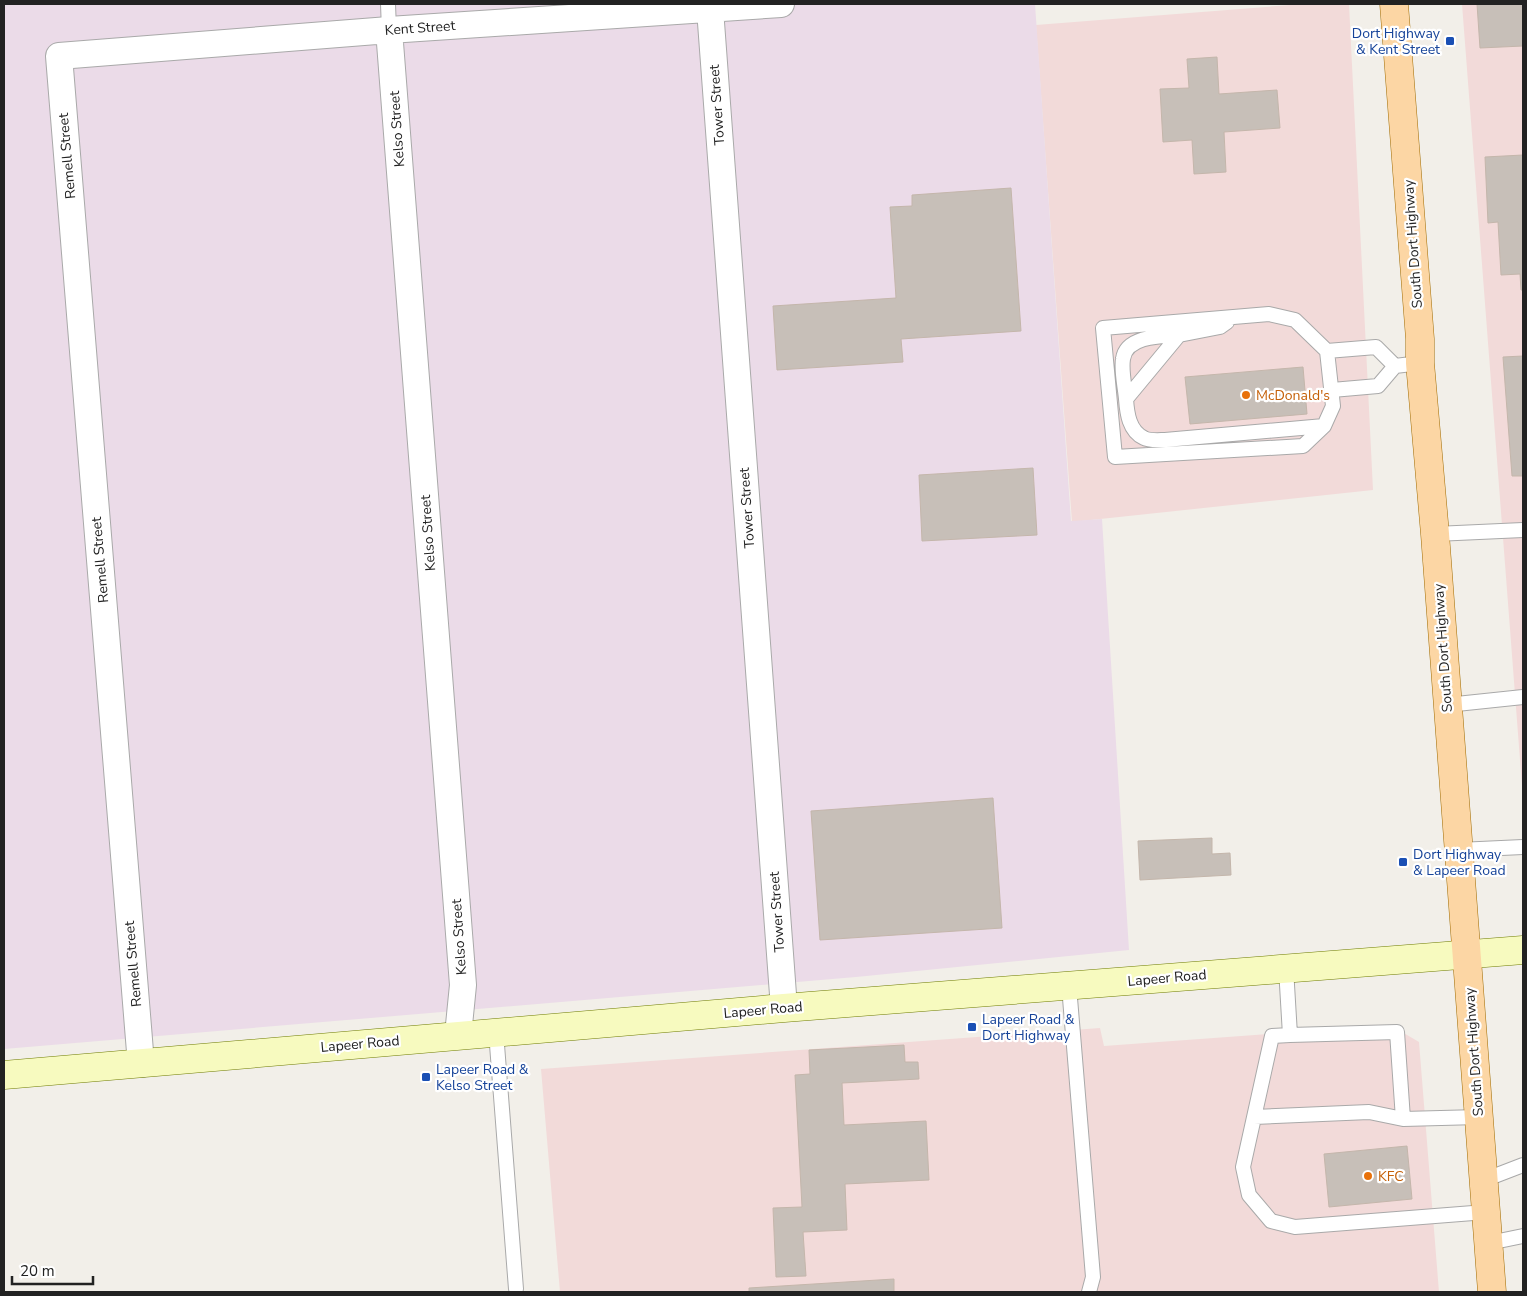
<svg xmlns="http://www.w3.org/2000/svg" width="1527" height="1296" viewBox="0 0 1527 1296" font-family="'Nunito Sans',sans-serif">
	<rect width="100%" height="100%" fill="#f2efe9"/>
	<!-- commercial -->
	<path fill="#f2dad9" d="M1303,4H1349L1373,490L1072,522L1036,25Z
		M1462,4H1523V799L1510,629Z
		M1390,1025L1419,1042L1439,1292H560L541,1069L1100,1028L1104,1046Z"/>
	<!-- industrial -->
	<path fill="#ebdbe8" d="M4,4H1035L1071,521L1102,519L1129,950L856,977L4,1049Z"/>
	<!-- building -->
	<path fill="#c7bfb8" stroke="#c4b6ab" d="M1477,4H1523V46L1480,48Z
		M1217,57L1219,94L1277,90L1280,128L1224,132L1226,172L1194,174L1192,140L1163,142L1160,89L1189,88L1187,59Z
		M1523,155V290H1521L1520,274L1501,275L1498,222L1488,223L1485,157Z
		M1011,188L1021,331L901,339L903,362L777,370L773,306L896,298L890,207L912,206V195Z
		M1523,356V476H1512L1503,357Z
		M1303,367L1307,414L1190,424L1185,377Z
		M1033,468L1037,535L922,541L919,475Z
		M993,798L1002,928L820,940L811,811Z
		M1212,838V854L1230,853L1231,875L1140,880L1138,841Z
		M904,1045L905,1062H918L919,1079L842,1083L844,1125L926,1121L929,1180L845,1184L847,1230L803,1232L806,1276L776,1277L773,1208L802,1207L795,1075L810,1074L809,1050Z
		M1407,1146L1412,1199L1329,1207L1324,1154Z
		M894,1279V1292H749V1288Z"/>
	<g fill="none" stroke-linecap="round" stroke-linejoin="round">
		<defs>
			<path id="service" d="M388,4L389,30
				M1227,322L1220,327L1179,335L1126,399C1127,413 1129,431 1144,438C1149,441 1159,440 1165,440L1324,426
				M1327,351L1333,406L1324,426L1303,446L1115,457L1103,328L1269,314L1295,320L1327,351L1376,347L1395,366
				M1332,390L1378,386L1395,366L1420,363
				M1126,399C1125,387 1121,371 1123,359C1126,336 1161,336 1179,335
				M1435,534L1523,530
				M1447,705L1523,697
				M1458,850L1523,847
				M1286,968L1290,1035L1272,1036L1243,1167L1249,1195L1271,1221L1295,1227L1486,1212
				M1069,986L1093,1277L1089,1292
				M496,1032L516,1289
				M1254,1117L1369,1112L1403,1119L1397,1032L1290,1035
				M1403,1119L1479,1117
				M1484,1180L1523,1165
				M1489,1243L1523,1236"/>
			<path id="minor" d="M710,9L784,1008
				M389,30L463,985L458,1035
				M141,1064L59,56L389,30L781,4"/>
			<path id="secondary" d="M4,1075L784,1008L1523,950"/>
			<path id="primary" d="M1394,4L1420,339V363L1435,534L1492,1292"/>
		</defs>
		<!-- service casing -->
		<use href="#service" stroke="#a9a9a9" stroke-width="16"/>
		<!-- minor casing -->
		<use href="#minor" stroke="#a9a9a9" stroke-width="28"/>
		<!-- secondary casing -->
		<use href="#secondary" stroke="#707d05" stroke-width="29"/>
		<!-- primary casing -->
		<use href="#primary" stroke="#a06b00" stroke-width="29"/>
		<!-- service -->
		<use href="#service" stroke="#fff" stroke-width="14"/>
		<!-- minor -->
		<use href="#minor" stroke="#fff" stroke-width="26"/>
		<!-- secondary -->
		<use href="#secondary" stroke="#f7fabf" stroke-width="28"/>
		<!-- primary -->
		<use href="#primary" stroke="#fcd6a4" stroke-width="28"/>
	</g>
	<!-- markers -->
	<g fill="#1a4fb4" stroke="#fff" stroke-width="2">
		<rect x="1445" y="36" width="10" height="10" rx="2.5"/>
		<rect x="1398" y="857" width="10" height="10" rx="2.5"/>
		<rect x="967" y="1022" width="10" height="10" rx="2.5"/>
		<rect x="421" y="1072" width="10" height="10" rx="2.5"/>
	</g>
	<g fill="#e8710a" stroke="#fff" stroke-width="2">
		<circle cx="1246" cy="395" r="5"/>
		<circle cx="1368" cy="1176" r="5"/>
	</g>
	<g text-anchor="middle" dominant-baseline="central" stroke-width="4.5" stroke-linejoin="round" paint-order="stroke">
		<!-- street labels -->
		<g font-size="14" fill="#222" stroke="#fff">
			<text transform="translate(420 28) rotate(-4)">Kent Street</text>
			<text transform="translate(717 105) rotate(-94)">Tower Street</text>
			<text transform="translate(397 129) rotate(-94)">Kelso Street</text>
			<text transform="translate(67 156) rotate(-95)">Remell Street</text>
			<text transform="translate(1413 244) rotate(-94)">South Dort Highway</text>
			<text transform="translate(747 508) rotate(-94)">Tower Street</text>
			<text transform="translate(428 533) rotate(-94)">Kelso Street</text>
			<text transform="translate(100 560) rotate(-95)">Remell Street</text>
			<text transform="translate(1443 648) rotate(-94)">South Dort Highway</text>
			<text transform="translate(777 912) rotate(-94)">Tower Street</text>
			<text transform="translate(459 937) rotate(-94)">Kelso Street</text>
			<text transform="translate(133 964) rotate(-95)">Remell Street</text>
			<text transform="translate(1167 978) rotate(-5)">Lapeer Road</text>
			<text transform="translate(763 1010) rotate(-5)">Lapeer Road</text>
			<text transform="translate(360 1044) rotate(-5)">Lapeer Road</text>
			<text transform="translate(1474 1052) rotate(-94)">South Dort Highway</text>
		</g>
		<!-- transit labels -->
		<g font-size="14" fill="#164399" stroke="#fff" text-anchor="start">
			<text x="1440" y="33" text-anchor="end">Dort Highway<tspan x="1440" dy="16">&amp; Kent Street</tspan></text>
			<text x="1413" y="854">Dort Highway<tspan x="1413" dy="16">&amp; Lapeer Road</tspan></text>
			<text x="982" y="1019">Lapeer Road &amp;<tspan x="982" dy="16">Dort Highway</tspan></text>
			<text x="436" y="1069">Lapeer Road &amp;<tspan x="436" dy="16">Kelso Street</tspan></text>
		</g>
		<!-- food labels -->
		<g font-size="14" fill="#c56008" stroke="#fff" text-anchor="start">
			<text x="1256" y="395">McDonald's</text>
			<text x="1378" y="1176">KFC</text>
		</g>
	</g>
	<!-- border -->
	<rect width="1527" height="1296" fill="none" stroke="#222222" stroke-width="10"/>
	<!-- scale -->
	<path d="M12 1276v8h81v-8" fill="none" stroke="#222222" stroke-width="2.5"/>
	<text x="20" y="1276" font-size="15" fill="#222222" stroke="#ffffff" stroke-width="4" paint-order="stroke">20 m</text>
</svg>
